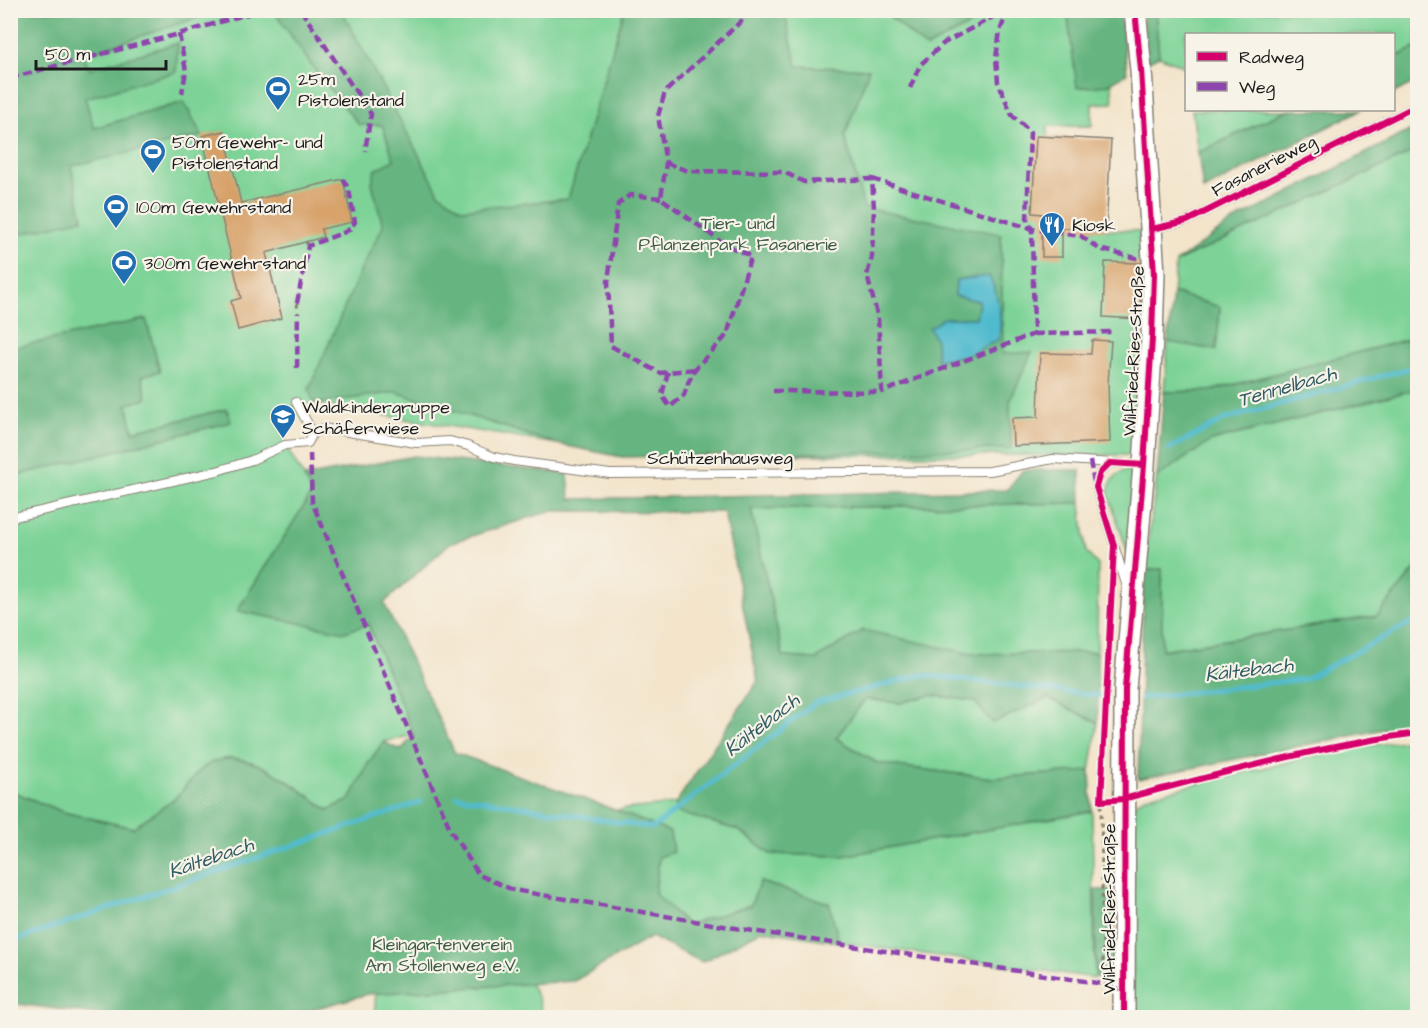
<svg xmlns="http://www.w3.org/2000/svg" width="1428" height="1028" viewBox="0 0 1428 1028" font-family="'Architects Daughter',sans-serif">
	<rect width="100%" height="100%" fill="#f7f3e8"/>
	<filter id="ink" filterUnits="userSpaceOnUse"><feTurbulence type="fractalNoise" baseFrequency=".0167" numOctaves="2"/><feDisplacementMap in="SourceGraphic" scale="12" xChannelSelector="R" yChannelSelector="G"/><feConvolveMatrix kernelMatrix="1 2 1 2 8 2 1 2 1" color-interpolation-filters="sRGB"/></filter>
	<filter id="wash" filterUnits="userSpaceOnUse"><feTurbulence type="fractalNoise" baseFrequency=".008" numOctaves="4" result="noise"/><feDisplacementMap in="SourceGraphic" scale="24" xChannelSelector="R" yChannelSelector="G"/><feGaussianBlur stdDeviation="1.35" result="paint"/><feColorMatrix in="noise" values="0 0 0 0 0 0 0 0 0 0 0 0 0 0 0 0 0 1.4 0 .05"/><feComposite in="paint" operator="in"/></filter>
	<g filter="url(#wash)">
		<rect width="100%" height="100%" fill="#f3e4ca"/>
		<!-- green -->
		<path fill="#7dd397" stroke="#4c785a" stroke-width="1.5" d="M51,10L1107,11L1113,103L1092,104V126H1048L1044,227L1140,231L1135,455H621L395,387L328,402L396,392L557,444L314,404L277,411L285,445L313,493L237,611L368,624L414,735L383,742L368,764L350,800L328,810C297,789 245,740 206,766C193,774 186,789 174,799C161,809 146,818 133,828L63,812L11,791L10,19Z
			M1155,11H1417V47L1394,58V34H1186V74L1185,67L1159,56Z
			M1192,110H1287L1198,153Z
			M1417,150V337L1210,391L1164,392L1168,342L1216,350L1220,307L1173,293L1176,262Z
			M1417,389V567L1378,616L1161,650L1162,569L1144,570L1157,477L1211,441Z
			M1127,470L1134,473L1128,554L1108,493C1110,481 1115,474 1127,470Z
			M1081,503L1086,552L1098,565L1097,652L972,654L863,631L816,659L783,657L751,509Z
			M931,695L975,701L993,723L1048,698L1098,723L1090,771L993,778L910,768L877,763L836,738L865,699L900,703Z
			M1417,739V1017H1133L1132,809L1136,803L1143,798L1156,794L1334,751Z
			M675,804L679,813L738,830L770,854L842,856L1092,811L1095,978L839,942L829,903L760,882L751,905L688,925L655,894L659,857L616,810Z
			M473,879L538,998L544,1017L374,1018L383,901Z"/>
		<!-- forest -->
		<path fill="#66b580" stroke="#41684e" stroke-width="1.5" d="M10,11H218L83,55L89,69L178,43L176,72L85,98L94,128L184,102L202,136L71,166L83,219L11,236Z
			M274,11H342L439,193L462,209L568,199L624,11H784L797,66L869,69L845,136L864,208L1001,234L1003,354L1032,352L1010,401L1011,449L622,457L557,444L396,392L314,404L309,389L363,265L383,226L372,183L375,170L394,160L382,125H359L314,69Z
			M988,11L989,15L926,48L884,11Z
			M1067,11H1120L1127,73L1107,85L1077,88Z
			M1142,11H1155L1159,56L1147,62Z
			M1417,47V81L1394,93V58Z
			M1287,110H1361L1203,190L1198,153Z
			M1417,127V150L1176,262L1232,222Z
			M1173,293L1220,307L1216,350L1168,342Z
			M146,319L160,371L142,376L147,399L127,404L133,431L227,409L231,422L11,477V348Z
			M1417,337V389L1211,441L1157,477L1164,392L1210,391Z
			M414,456L568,474L570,499L1007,490L1023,470H1080L1081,503L751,509L783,657L816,659L863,630L972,654L1097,652L1098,723L1048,698L993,723L974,701L931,695L900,703L865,699L836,738L877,763L910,768L993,778L1090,771L1092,811L842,856L770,854L738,830L679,813L675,804L758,681L724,512L550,511L450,543L384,603L455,753L615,810L670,832L673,852L659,857L655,894L688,925L751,905L760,882L829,903L839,942L759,930L757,933L702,962L651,937L574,981L368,994L292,1015L291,1017L128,1018L11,1003V791L63,812L133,828C146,818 161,809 174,799C186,789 193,774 206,766C245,740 297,789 328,810L350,800L368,764L383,742L401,750L414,735L368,624L345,632L237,611L312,493L304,477Z
			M1417,567V725L1379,730L1138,779L1144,570L1162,569V650L1377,616Z
			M1095,890H1114L1113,977H1096Z"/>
		<!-- water -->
		<path fill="#51bbce" stroke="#366c75" stroke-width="1.5" d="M989,276C998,294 1004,321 998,340L968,355L937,360L936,340L929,328L944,318H976L979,301L955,296L956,280Z"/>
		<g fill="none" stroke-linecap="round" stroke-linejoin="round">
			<!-- stream -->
			<path stroke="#51bbce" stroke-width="5" d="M1169,449L1226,419L1418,366
				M1142,698L1305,679L1418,619
				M457,796L653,828L815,703L922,675L1102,696
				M10,942L421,802"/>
		</g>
		<g id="blocks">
			<!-- building -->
			<path fill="#d7a068" d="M224,131L241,203L343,179L352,222L321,229L323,237L266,253L282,318L238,330L231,301L241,298L202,136Z
				M1036,136L1111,140L1106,230L1062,228V257H1042V214L1032,213Z
				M1105,262L1141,263L1140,319L1103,317Z
				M1092,340L1111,341L1108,384L1110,442L1013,446L1012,418L1038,417L1040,353L1091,354Z"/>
		</g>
	</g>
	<g filter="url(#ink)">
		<use href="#blocks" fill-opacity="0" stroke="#888073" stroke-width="1.5"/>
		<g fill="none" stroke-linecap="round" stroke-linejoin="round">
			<defs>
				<path id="lane" d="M1153,229L1187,221L1418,105
					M296,402L313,433
					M1110,463L1100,473L1096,487L1127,587
					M10,518L217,471L252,460L285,445L308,443L313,433L323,428L416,443L450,441L468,446L494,457L514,461L610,474L990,471L1053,459L1142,465"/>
				<path id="secondary" d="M1124,1018L1125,689L1144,465L1152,338L1154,274L1141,70L1135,10"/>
			</defs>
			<!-- lane casing -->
			<use href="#lane" stroke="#888073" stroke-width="10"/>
			<!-- secondary casing -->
			<use href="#secondary" stroke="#888073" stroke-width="24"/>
			<!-- path -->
			<path stroke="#888073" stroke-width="3" stroke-dasharray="4.5 4.5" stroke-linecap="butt" d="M306,241L308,246
				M297,303L298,313
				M1111,602L1112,585
				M1103,962L1101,801L1104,743"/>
			<!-- lane -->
			<use href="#lane" stroke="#fff" stroke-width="8"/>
			<!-- secondary -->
			<use href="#secondary" stroke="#fff" stroke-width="21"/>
			<!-- quiet -->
			<path stroke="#8e44ad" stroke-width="4.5" stroke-dasharray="9 4.5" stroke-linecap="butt" d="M301,10L371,114L365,151
				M179,34L186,71L182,93
				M10,78L179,34L261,10
				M910,88L920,65L944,43L1006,10
				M666,163L688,171L784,172L804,182L872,179L874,208L872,257L867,275L878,318L882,392L1034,334L1032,229L1027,220L1030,132L1012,115L998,82L996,58L1000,31L1008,10
				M872,179L1032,229L1081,236L1099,249L1140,259
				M661,198L630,195L618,204L608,282L611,346L660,373L695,369
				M297,303L308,246L345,232L350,229L355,222L349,190L343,179
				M1034,334L1112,332
				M297,368L298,313
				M668,372L662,395L670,407L684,395L688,383L695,369L727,335L751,256L724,244L661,198L666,163L658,116L665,92L753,10
				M773,391L882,392
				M310,454L312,502L451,831L479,875L513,890L759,932L1104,984L1124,990
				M1090,461L1094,482"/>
			<defs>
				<path id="cycleway" d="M1152,229L1187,221L1418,105
					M1144,465L1110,463L1100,473L1096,487L1114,545L1101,801L1123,799C1220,774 1318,746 1418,733
					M1124,1018L1125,689L1144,465L1152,338L1154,274L1141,70L1135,10"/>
			</defs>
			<!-- cycleway casing -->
			<use href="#cycleway" stroke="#f7f3e8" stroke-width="10"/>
			<!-- cycleway -->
			<use href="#cycleway" stroke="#d6006c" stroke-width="6"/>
		</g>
	</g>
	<!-- icons -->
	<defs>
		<symbol id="stadium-pin" viewBox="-11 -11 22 30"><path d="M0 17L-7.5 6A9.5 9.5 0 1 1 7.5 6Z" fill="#1f6fb2" stroke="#f7f3e8"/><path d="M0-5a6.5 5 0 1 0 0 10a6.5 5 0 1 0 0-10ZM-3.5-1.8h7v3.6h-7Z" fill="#fff"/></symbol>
		<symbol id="restaurant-pin" viewBox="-11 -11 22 30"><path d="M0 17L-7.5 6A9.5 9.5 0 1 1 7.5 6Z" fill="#1f6fb2" stroke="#f7f3e8"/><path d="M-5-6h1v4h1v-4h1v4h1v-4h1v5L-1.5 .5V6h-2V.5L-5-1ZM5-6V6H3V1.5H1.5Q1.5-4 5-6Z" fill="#fff"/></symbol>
		<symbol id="school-pin" viewBox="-11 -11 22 30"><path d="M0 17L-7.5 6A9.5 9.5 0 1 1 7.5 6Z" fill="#1f6fb2" stroke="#f7f3e8"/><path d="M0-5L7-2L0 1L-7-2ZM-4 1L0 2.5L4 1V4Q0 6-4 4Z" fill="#fff"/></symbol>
	</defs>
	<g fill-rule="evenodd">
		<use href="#stadium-pin" x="263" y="74" width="30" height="40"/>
		<use href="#stadium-pin" x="138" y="137" width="30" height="40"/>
		<use href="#stadium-pin" x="101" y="192" width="30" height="40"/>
		<use href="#restaurant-pin" x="1037" y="210" width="30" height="40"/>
		<use href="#stadium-pin" x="109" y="248" width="30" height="40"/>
		<use href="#school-pin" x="268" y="402" width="30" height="40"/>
	</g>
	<g text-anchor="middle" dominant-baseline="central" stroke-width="4.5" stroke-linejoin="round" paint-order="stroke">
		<!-- poi labels -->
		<g font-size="18" fill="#1c1c1c" stroke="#f7f3e8" text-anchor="start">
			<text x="298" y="79">25m<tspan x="298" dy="21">Pistolenstand</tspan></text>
			<text x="172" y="142">50m Gewehr- und<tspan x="172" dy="21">Pistolenstand</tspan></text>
			<text x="136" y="207">100m Gewehrstand</text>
			<text x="1072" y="225">Kiosk</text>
			<text x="144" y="263">300m Gewehrstand</text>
			<text x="302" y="407">Waldkindergruppe<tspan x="302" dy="21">Schäferwiese</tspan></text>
		</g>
		<!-- street labels -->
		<g font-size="18" fill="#1c1c1c" stroke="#f7f3e8">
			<text transform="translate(1264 166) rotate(-27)">Fasanerieweg</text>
			<text transform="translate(1134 351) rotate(-87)">Wilfried-Ries-Straße</text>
			<text x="720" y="458">Schützenhausweg</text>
			<text transform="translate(1109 909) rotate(-90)">Wilfried-Ries-Straße</text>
		</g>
		<!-- park labels -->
		<g font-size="18" fill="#3e5c47" stroke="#f7f3e8">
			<text x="738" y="223">Tier- und<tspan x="738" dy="21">Pflanzenpark Fasanerie</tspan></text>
			<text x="442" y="944">Kleingartenverein<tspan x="442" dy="21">Am Stollenweg e.V.</tspan></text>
		</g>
		<!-- water labels -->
		<g font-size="20" font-style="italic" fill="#315c63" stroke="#f7f3e8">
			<text transform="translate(1287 387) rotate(-16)">Tennelbach</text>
			<text transform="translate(1249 670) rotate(-7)">Kältebach</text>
			<text transform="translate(762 725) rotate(-38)">Kältebach</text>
			<text transform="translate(211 858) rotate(-19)">Kältebach</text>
		</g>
	</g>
	<!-- margin -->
	<rect width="1428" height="1028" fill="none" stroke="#f7f3e8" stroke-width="36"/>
	<!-- legend -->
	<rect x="1185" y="33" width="210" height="78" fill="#f7f3e8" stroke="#9f9d96" stroke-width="1.5"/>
	<rect x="1197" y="52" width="30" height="9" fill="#d6006c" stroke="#9f9d96" stroke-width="1.5"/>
	<text x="1239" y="63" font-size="18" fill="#1c1c1c">Radweg</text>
	<rect x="1197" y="82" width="30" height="9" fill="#8e44ad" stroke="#9f9d96" stroke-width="1.5"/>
	<text x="1239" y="93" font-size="18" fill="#1c1c1c">Weg</text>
	<!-- scale -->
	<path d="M36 60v9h130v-9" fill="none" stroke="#1c1c1c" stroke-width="3"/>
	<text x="45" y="60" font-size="18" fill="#1c1c1c" stroke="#f7f3e8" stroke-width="4.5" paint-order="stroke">50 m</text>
</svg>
